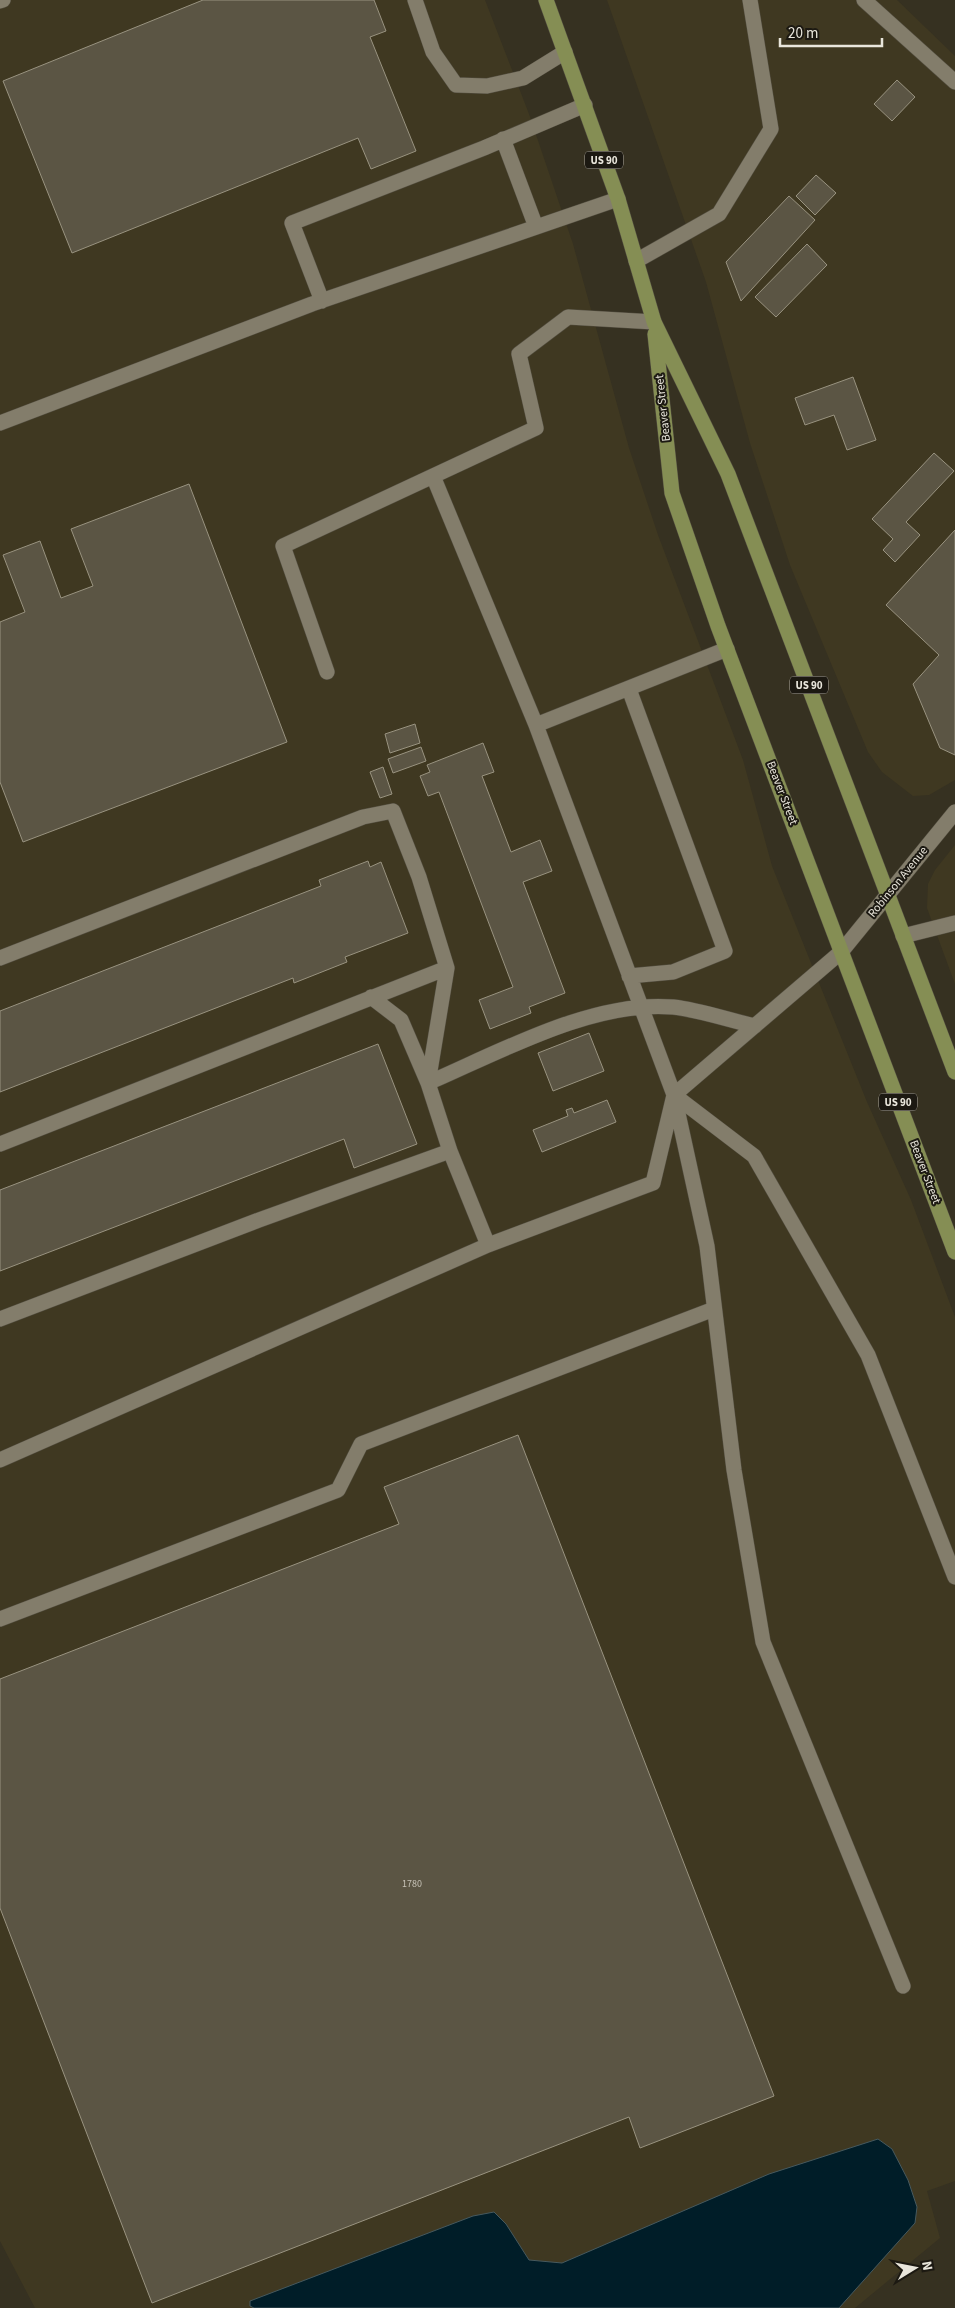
<svg xmlns="http://www.w3.org/2000/svg" width="955" height="2308" viewBox="0 0 955 2308" font-family="'Source Sans 3',sans-serif">
	<rect width="100%" height="100%" fill="#363121"/>
	<!-- built -->
	<path fill="#3f3821" d="M0,0H485L529,114L573,244L629,448L658,535L743,760L772,866L867,1102L911,1200L955,1317V2181L927,2191L940,2238L855,2308H35L0,2241Z
		M607,0H897L955,56V780L929,795L913,796L882,772L868,752L790,565L750,443L706,282Z
		M955,845V984L927,908L928,884L935,870Z"/>
	<!-- water -->
	<path fill="#001d28" stroke="#46595e" d="M878,2139L892,2149L908,2180L917,2207L915,2223L839,2308H254L250,2306V2301L473,2216L494,2212L506,2224L529,2260L562,2263L769,2174Z"/>
	<!-- building -->
	<path fill="#5b5544" stroke="#999380" d="M203,0H374L386,31L370,37L416,151L371,169L358,138L72,253L3,81Z
		M897,80L915,97L892,121L874,104Z
		M816,175L836,193L815,215L796,196Z
		M789,196L815,220L741,301L726,262Z
		M807,244L827,265L776,317L755,297Z
		M853,377L876,440L847,450L834,415L805,425L795,398Z
		M934,453L954,471L906,522L920,535L895,562L883,550L893,539L872,519Z
		M189,484L287,742L23,842L0,782V622L25,612L3,555L40,541L61,598L93,586L71,529Z
		M955,530V755L940,748L913,684L939,655L886,605Z
		M415,724L420,743L390,753L385,734Z
		M483,743L494,772L482,776L511,852L540,840L552,871L523,882L565,993L529,1007L531,1013L490,1029L479,1000L513,987L439,792L428,796L420,776L430,772L427,765Z
		M421,747L426,761L393,773L388,759Z
		M383,767L392,794L380,798L370,772Z
		M368,861L370,867L381,862L408,933L345,957L347,962L294,983L293,978L0,1092V1011L321,886L319,880Z
		M589,1033L604,1071L553,1091L538,1053Z
		M378,1044L417,1144L354,1168L344,1139L0,1271V1190Z
		M607,1100L616,1122L542,1152L533,1130L568,1116L566,1110L572,1108L574,1113Z
		M518,1435L774,2096L640,2148L629,2117L152,2303L0,1908V1679L399,1524L384,1487Z"/>
	<g fill="none" stroke-linecap="round" stroke-linejoin="round">
		<defs>
			<path id="lane" d="M415,0L433,52L456,85L487,86L523,78L565,52
				M0,1L3,0
				M503,139L536,227
				M636,261L719,214L771,129L750,0
				M322,301L292,223L484,148L585,105
				M0,423L312,304L618,199
				M433,476L536,725L674,1095L707,1246L734,1470L763,1642L903,1986
				M327,672L283,546L536,428L519,354L568,317L654,322
				M629,689L725,951L673,972L629,976
				M536,725L727,649
				M903,936L955,923
				M0,958L363,817L393,811L419,877L447,968L428,1083
				M371,997L401,1020L428,1083L450,1151L488,1245L653,1183L674,1095L841,952
				M428,1083C500,1052 593,1000 673,1007C700,1010 728,1020 755,1026
				M674,1095L754,1156L868,1355L955,1577
				M0,1144L447,968
				M0,1319L259,1220L450,1151
				M0,1460L488,1245
				M0,1619L338,1490L361,1444L714,1309"/>
			<path id="street" d="M864,0L955,82"/>
			<path id="secondary" d="M841,952L955,812"/>
			<path id="primary" d="M546,0L618,199L654,322L728,474L955,1072
				M655,334L672,493L718,626L955,1252"/>
		</defs>
		<!-- lane casing -->
		<use href="#lane" stroke="#534e40" stroke-width="16"/>
		<!-- street casing -->
		<use href="#street" stroke="#534e40" stroke-width="16"/>
		<!-- secondary casing -->
		<use href="#secondary" stroke="#534e40" stroke-width="16"/>
		<!-- primary casing -->
		<use href="#primary" stroke="#534e40" stroke-width="16"/>
		<!-- lane -->
		<use href="#lane" stroke="#837d6b" stroke-width="15"/>
		<!-- street -->
		<use href="#street" stroke="#837d6b" stroke-width="15"/>
		<!-- secondary -->
		<use href="#secondary" stroke="#837d6b" stroke-width="15"/>
		<!-- primary -->
		<use href="#primary" stroke="#858e54" stroke-width="15"/>
	</g>
	<g text-anchor="middle" dominant-baseline="central" stroke-width="4" stroke-linejoin="round" paint-order="stroke">
		<!-- number labels -->
		<g font-size="10" fill="#c6c2b6">
			<text x="412" y="1884">1780</text>
		</g>
		<!-- shield labels -->
		<g fill="#1c1912" stroke="#aca89f" stroke-width="1">
			<rect x="585" y="151.5" width="38" height="17" rx="4"/>
			<rect x="790" y="676.5" width="38" height="17" rx="4"/>
			<rect x="879" y="1093.5" width="38" height="17" rx="4"/>
		</g>
		<g font-size="11" font-weight="bold" fill="#e9e6dc">
			<text x="604" y="160">US 90</text>
			<text x="809" y="685">US 90</text>
			<text x="898" y="1102">US 90</text>
		</g>
		<!-- street labels -->
		<g font-size="12" fill="#e9e6dc" stroke="#1c1912">
			<text transform="translate(663 408) rotate(-96)">Beaver Street</text>
			<text transform="translate(782 793) rotate(69)">Beaver Street</text>
			<text transform="translate(898 882) rotate(-51)">Robinson Avenue</text>
			<text transform="translate(925 1172) rotate(69)">Beaver Street</text>
		</g>
	</g>
	<!-- north arrow -->
	<g transform="translate(915 2268) rotate(80)" stroke="#1c1912" stroke-width="4" paint-order="stroke">
	<path d="M0-4L9 19L0 12L-9 19Z" fill="#e9e6dc"/>
	<text y="-8" font-size="14" font-weight="bold" text-anchor="middle" fill="#e9e6dc">N</text>
	</g>
	<!-- scale -->
	<path d="M780 38v8h102v-8" fill="none" stroke="#e9e6dc" stroke-width="2.5"/>
	<text x="788" y="38" font-size="15" fill="#e9e6dc" stroke="#1c1912" stroke-width="4" paint-order="stroke">20 m</text>
</svg>
